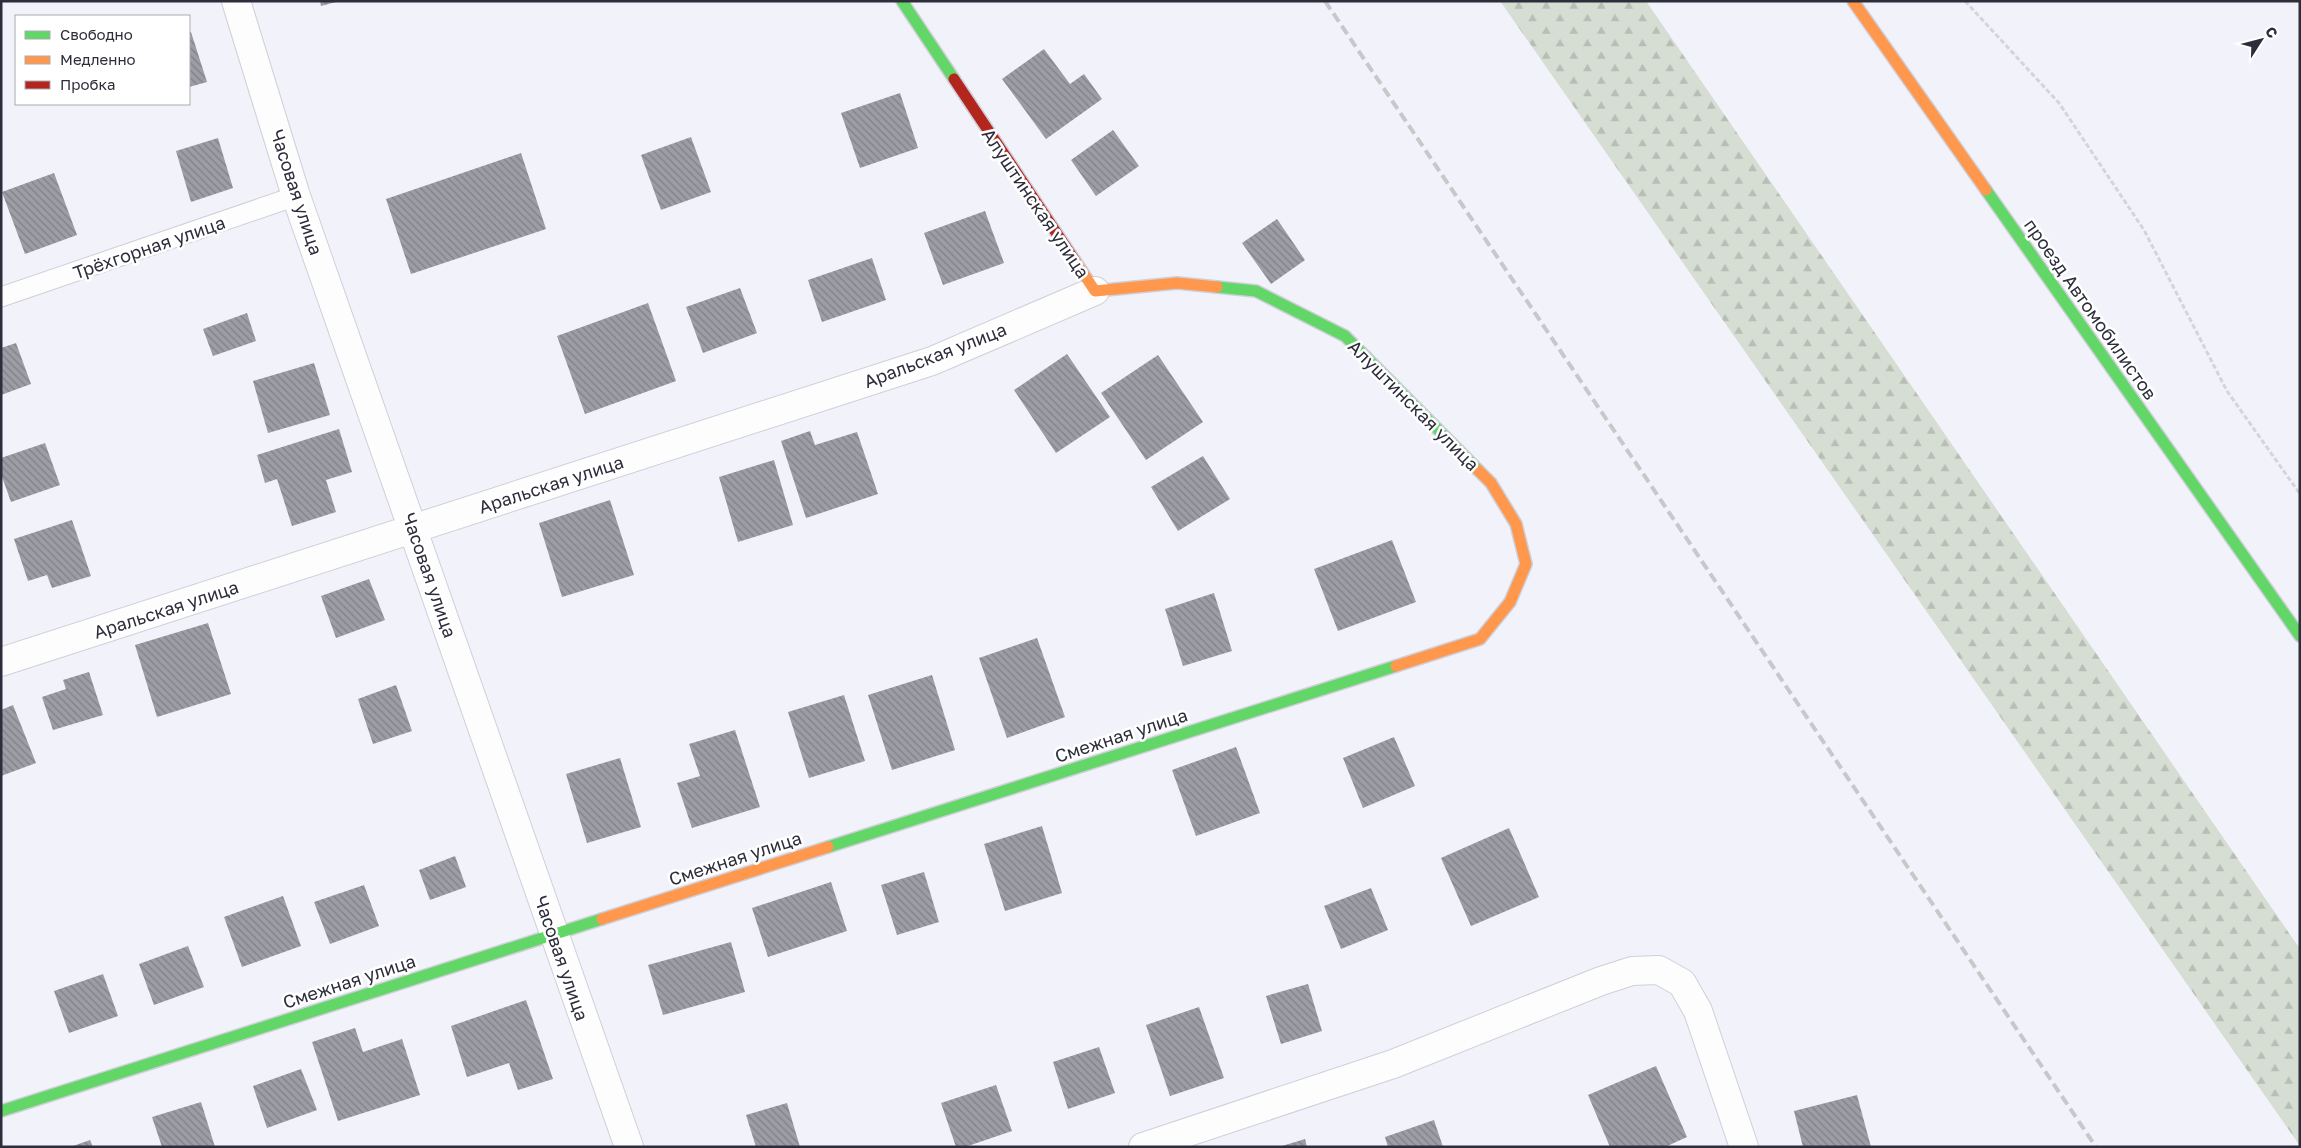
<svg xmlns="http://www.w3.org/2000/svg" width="2301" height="1148" viewBox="0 0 2301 1148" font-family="'Golos Text',sans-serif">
	<defs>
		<pattern id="forest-firs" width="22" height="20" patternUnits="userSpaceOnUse" patternTransform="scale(1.25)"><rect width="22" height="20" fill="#d6ddd2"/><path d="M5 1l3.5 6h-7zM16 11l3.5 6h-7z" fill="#b8beb5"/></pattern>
		<pattern id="building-back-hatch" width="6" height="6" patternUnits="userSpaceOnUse" patternTransform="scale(1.25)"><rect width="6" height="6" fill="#9d9da6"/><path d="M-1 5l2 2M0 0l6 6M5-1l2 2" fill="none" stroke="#808088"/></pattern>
	</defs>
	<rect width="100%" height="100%" fill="#f2f3fa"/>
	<!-- forest -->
	<path fill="url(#forest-firs)" d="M1500,1H1646L2300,949V1146Z"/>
	<!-- building -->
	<path fill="url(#building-back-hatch)" d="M320,1H336V2L321,6Z
		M191,32L207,82L189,87V33Z
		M1044,49L1070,84L1084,74L1102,99L1046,139L1002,79Z
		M900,93L918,148L860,168L841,113Z
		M1113,130L1139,166L1096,196L1071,160Z
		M691,137L711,192L661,210L641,155Z
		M218,138L233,188L191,202L176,151Z
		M521,153L546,229L411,274L386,199Z
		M54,173L77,235L25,254L2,192Z
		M985,211L1004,263L943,285L924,233Z
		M1277,219L1305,260L1271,284L1242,243Z
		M872,258L886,300L822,322L808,280Z
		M740,288L757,333L703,353L686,307Z
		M648,303L676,381L585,414L557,336Z
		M247,313L256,341L213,356L203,329Z
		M16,343L31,384L1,395V348Z
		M1067,354L1110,417L1056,453L1014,390Z
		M1158,355L1203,422L1146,460L1101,393Z
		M314,363L330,415L268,433L253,381Z
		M339,429L352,472L326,480L336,512L292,526L277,479L265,483L257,455Z
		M810,431L815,445L857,432L878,494L806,518L781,441Z
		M45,443L60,485L11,502L1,474V458Z
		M1203,456L1230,499L1178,531L1151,487Z
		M774,460L793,525L738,542L719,477Z
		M610,500L634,575L562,597L539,523Z
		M72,520L91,576L52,588L47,575L28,581L14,539Z
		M1392,540L1416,602L1338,631L1314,569Z
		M369,579L385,620L336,638L321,596Z
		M1214,593L1232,651L1183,666L1165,609Z
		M208,623L231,694L157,717L135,645Z
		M1037,638L1065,717L1007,738L979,658Z
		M89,672L103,715L53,730L42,697L66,689L63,680Z
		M932,675L955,750L892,770L868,695Z
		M396,685L412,731L373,744L358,699Z
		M844,695L865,761L809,778L788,712Z
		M13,705L36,763L1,776V710Z
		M735,730L760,807L692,828L677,783L700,776L689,744Z
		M1394,737L1415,786L1363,808L1343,758Z
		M1236,747L1260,813L1196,836L1172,770Z
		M620,758L641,827L587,843L566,774Z
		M1042,826L1062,893L1005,911L984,844Z
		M1509,828L1539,897L1471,926L1441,858Z
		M455,856L466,887L430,900L419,870Z
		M924,872L939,922L897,935L881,885Z
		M831,882L847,931L768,957L752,908Z
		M364,885L379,926L330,944L314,902Z
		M1371,888L1388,930L1341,949L1324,906Z
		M283,896L301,946L242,967L224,917Z
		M731,942L745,992L663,1015L648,965Z
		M188,946L204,987L154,1005L139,964Z
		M103,974L118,1016L69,1033L54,991Z
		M1308,984L1322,1031L1281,1044L1266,996Z
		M526,1000L553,1079L518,1090L509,1063L467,1077L451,1026Z
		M1199,1007L1224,1078L1170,1096L1146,1025Z
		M355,1028L363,1052L402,1039L420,1095L338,1121L312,1042Z
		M1099,1047L1115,1093L1068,1109L1053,1062Z
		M1656,1066L1687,1137L1665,1147H1610L1588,1095Z
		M301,1069L317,1110L267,1128L253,1086Z
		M996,1085L1012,1131L965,1147H956L941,1103Z
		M1857,1095L1871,1147H1803L1794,1111Z
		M201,1102L215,1147H162L152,1117Z
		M787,1103L800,1147H756L746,1115Z
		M1434,1120L1443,1147H1388L1385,1137Z
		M1305,1139L1307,1147H1282V1146Z
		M90,1140L93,1147H73V1146Z"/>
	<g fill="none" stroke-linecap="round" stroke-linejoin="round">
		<defs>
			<path id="lane" d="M1,297L296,196"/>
			<path id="street" d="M236,1L296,196L629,1147
				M1,662L932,361L1095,291
				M1143,1147L1393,1064L1601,981L1632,971L1659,970L1682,983L1698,1011L1744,1147"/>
			<path id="fast" d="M902,1L954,79
				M1986,190L2300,636
				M1217,287L1256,291L1345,336L1478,470
				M828,847L1396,666
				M1,1111L602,919"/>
			<path id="slow" d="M1853,1L1986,190
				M1075,261L1095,291L1177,283L1217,287
				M1396,666L1480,639L1510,602L1526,564L1516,524L1491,483L1478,470
				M602,919L828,847"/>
			<path id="jam" d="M954,79L1075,261"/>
		</defs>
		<!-- lane casing -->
		<use href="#lane" stroke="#cecfd9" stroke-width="21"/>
		<!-- street casing -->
		<use href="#street" stroke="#cecfd9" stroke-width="30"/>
		<!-- fast casing -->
		<use href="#fast" stroke="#cecfd9" stroke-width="14"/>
		<!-- slow casing -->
		<use href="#slow" stroke="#cecfd9" stroke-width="14"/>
		<!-- jam casing -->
		<use href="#jam" stroke="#cecfd9" stroke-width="14"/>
		<!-- path -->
		<path stroke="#d5d5d8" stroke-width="3" stroke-dasharray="5 2.5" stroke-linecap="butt" d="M1965,1L2059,103L2144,230L2227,391L2300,494"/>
		<!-- lane -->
		<use href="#lane" stroke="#fdfdfe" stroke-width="19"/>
		<!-- street -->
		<use href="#street" stroke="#fdfdfe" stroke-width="28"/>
		<!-- fast -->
		<use href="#fast" stroke="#63d668" stroke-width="11"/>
		<!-- slow -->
		<use href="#slow" stroke="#ff974d" stroke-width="11"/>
		<!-- jam -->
		<use href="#jam" stroke="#b3261e" stroke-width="11"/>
		<!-- rail -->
		<path stroke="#c8c8cb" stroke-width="4" stroke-dasharray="10 5" stroke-linecap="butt" d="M1325,1L2096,1147"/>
	</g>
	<g text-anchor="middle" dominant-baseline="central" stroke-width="5" stroke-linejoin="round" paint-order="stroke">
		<!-- street labels -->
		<g font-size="18" fill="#2d2d3b" stroke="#fff">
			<text transform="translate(297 192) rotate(72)">Часовая улица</text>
			<text transform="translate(1036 203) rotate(56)">Алуштинская улица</text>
			<text transform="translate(149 247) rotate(-19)">Трёхгорная улица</text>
			<text transform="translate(2091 309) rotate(55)">проезд Автомобилистов</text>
			<text transform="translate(935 355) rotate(-21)">Аральская улица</text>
			<text transform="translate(1414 405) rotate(45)">Алуштинская улица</text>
			<text transform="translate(551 484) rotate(-18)">Аральская улица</text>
			<text transform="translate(430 575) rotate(71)">Часовая улица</text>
			<text transform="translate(166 609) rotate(-18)">Аральская улица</text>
			<text transform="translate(1121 735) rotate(-18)">Смежная улица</text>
			<text transform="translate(735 858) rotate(-18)">Смежная улица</text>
			<text transform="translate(562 958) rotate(71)">Часовая улица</text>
			<text transform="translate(349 981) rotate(-18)">Смежная улица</text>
		</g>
	</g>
	<!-- border -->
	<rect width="2301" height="1148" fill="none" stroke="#2d2d3b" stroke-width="5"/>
	<!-- legend -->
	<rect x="15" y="15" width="175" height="90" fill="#ffffff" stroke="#ababb1"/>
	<rect x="25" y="31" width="25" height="8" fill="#63d668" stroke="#ababb1"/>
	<text x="60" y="40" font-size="15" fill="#2d2d3b">Свободно</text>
	<rect x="25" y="56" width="25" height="8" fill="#ff974d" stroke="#ababb1"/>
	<text x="60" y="65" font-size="15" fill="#2d2d3b">Медленно</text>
	<rect x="25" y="81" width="25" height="8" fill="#b3261e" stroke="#ababb1"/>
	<text x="60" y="90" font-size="15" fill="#2d2d3b">Пробка</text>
	<!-- north arrow -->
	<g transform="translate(2261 40) rotate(54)" stroke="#ffffff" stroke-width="4" paint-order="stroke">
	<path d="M0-4L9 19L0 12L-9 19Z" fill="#2d2d3b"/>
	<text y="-8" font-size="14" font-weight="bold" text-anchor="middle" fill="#2d2d3b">С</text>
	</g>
</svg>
